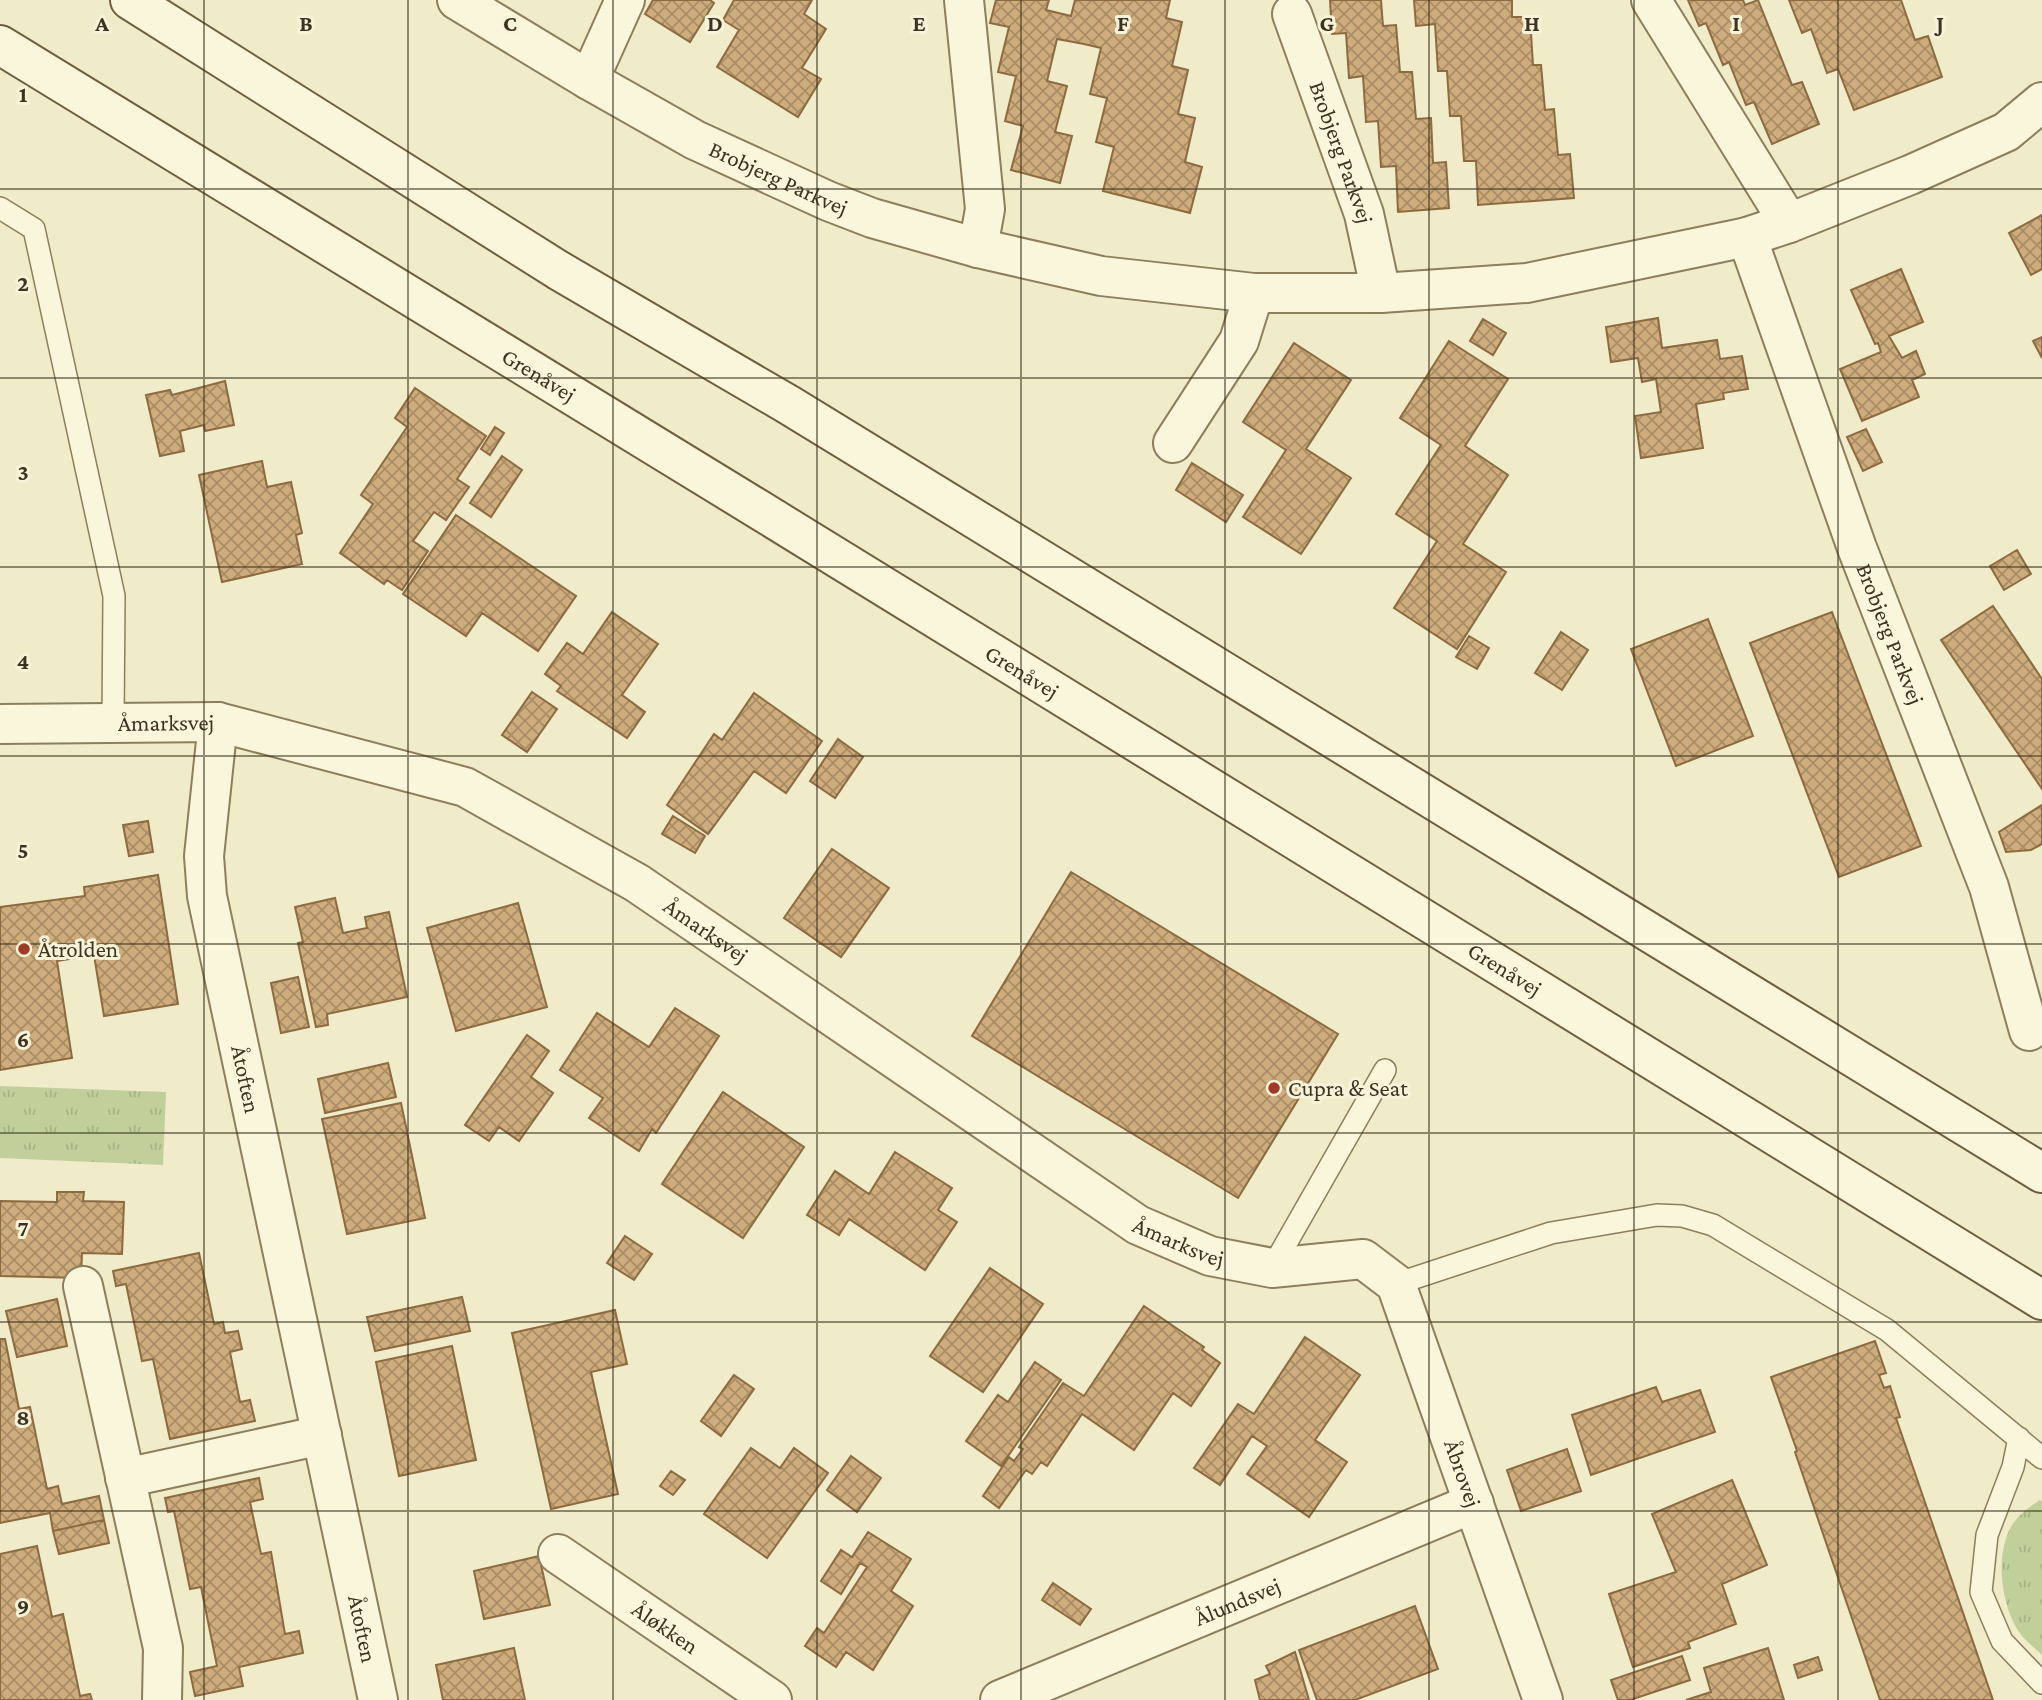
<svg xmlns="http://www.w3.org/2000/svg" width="2042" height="1700" viewBox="0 0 2042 1700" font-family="'Crimson Pro',serif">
	<defs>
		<pattern id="grass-tufts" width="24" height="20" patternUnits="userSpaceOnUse" patternTransform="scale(1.75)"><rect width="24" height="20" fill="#c1cf9b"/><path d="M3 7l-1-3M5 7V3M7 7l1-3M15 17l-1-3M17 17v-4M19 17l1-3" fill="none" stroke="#a7b285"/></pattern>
		<pattern id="building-cross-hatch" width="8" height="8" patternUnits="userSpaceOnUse" patternTransform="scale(1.75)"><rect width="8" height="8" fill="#cfac7c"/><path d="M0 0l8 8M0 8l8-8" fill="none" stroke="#a98d65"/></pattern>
	</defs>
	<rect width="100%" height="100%" fill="#f0ebc8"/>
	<!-- grass -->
	<path fill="url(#grass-tufts)" d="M0,1086L166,1092L163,1165L0,1158Z
		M2040,1500L2042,1501V1655C2036,1649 2028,1643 2022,1636C2002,1611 1995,1560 2009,1531C2015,1517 2028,1508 2040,1500Z"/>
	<!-- building -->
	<path fill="url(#building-cross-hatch)" stroke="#8d6b41" stroke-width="2" d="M653,0H710L714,3L690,42L645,14Z
		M734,0H812L804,14L826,29L802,68L821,79L798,117L717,67L739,30L723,20Z
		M996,0H1049L1046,10L1071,16L1075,0H1170L1166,18L1182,22L1172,66L1188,70L1178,114L1195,118L1185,162L1202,167L1190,213L1103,191L1114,147L1096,142L1107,98L1090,94L1101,48L1084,44L1057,39L1047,81L1067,86L1055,132L1072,136L1060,183L1011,170L1023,126L1005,121L1016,76L998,72L1009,27L990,23Z
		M1330,0H1381L1383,26L1396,25L1400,72H1412L1416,119L1431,118L1433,163L1446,162L1449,208L1398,212L1396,166L1381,167L1378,121L1366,122L1363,76L1349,78L1346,33L1332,34Z
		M1414,0H1512V17H1530L1533,65H1541L1545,110L1554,109L1558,155L1570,154L1574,198L1478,205L1476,161H1464L1461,116H1450L1447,71H1438L1435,24L1416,26Z
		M1688,0H1743L1745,5L1758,0L1792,85L1802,82L1819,124L1772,144L1754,102L1746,105L1729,62L1723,65L1706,23L1699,26Z
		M1789,0H1901L1915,40L1928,36L1942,77L1854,110L1838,69L1827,73L1811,29L1802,33Z
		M2042,215V269L2031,275L2009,233Z
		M1901,269L1923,322L1889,336L1902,358L1916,351L1925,374L1912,380L1919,397L1862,421L1840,369L1881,352L1878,343L1875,344L1851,290Z
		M1658,318L1662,348L1717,340L1720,359L1742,356L1748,389L1723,393L1724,399L1696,404L1703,448L1641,458L1635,416L1661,412L1656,379L1642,382L1638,358L1611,362L1606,327Z
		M1483,319L1506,333L1493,355L1470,341Z
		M2042,337V358L2033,341Z
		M1449,341L1508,379L1465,446L1508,475L1463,544L1506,572L1457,649L1394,608L1437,541L1396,514L1441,445L1400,418Z
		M1294,343L1351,380L1306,449L1351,478L1301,554L1243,517L1286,450L1243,422Z
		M225,381L234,425L205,431L204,425L180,431L184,451L160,456L146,395L170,390L172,395Z
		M415,388L486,436L457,479L469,487L446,520L434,512L413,541L428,551L402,590L387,580L384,584L340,553L373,504L361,495L407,427L395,418Z
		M495,427L504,433L490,455L481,449Z
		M1866,429L1882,462L1863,471L1847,437Z
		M502,456L522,470L491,517L470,503Z
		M262,461L267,487L291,482L302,533L296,535L302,564L222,582L199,475Z
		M1192,463L1243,495L1226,522L1176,490Z
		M456,515L576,596L538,651L482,613L466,636L403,594Z
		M2017,550L2031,574L2004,590L1990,566Z
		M1993,606L2042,679V789L1941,640Z
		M612,612L658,644L622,695L645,712L627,738L557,691L561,686L545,674L567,643L583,654Z
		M1832,612L1921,846L1839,877L1750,643Z
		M1708,619L1753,736L1676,766L1631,649Z
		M1561,632L1588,650L1562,690L1535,673Z
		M1469,636L1489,648L1477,669L1456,657Z
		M532,692L557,709L527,752L502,735Z
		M754,693L822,741L786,793L754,771L708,834L667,805L714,734L722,740Z
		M838,739L863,757L835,798L810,781Z
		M2042,805V844L2031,850L2006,852L1999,832Z
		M673,816L705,836L695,853L662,834Z
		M148,821L153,852L129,856L123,825Z
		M832,849L889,888L841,957L784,918Z
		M1071,872L1338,1034L1238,1198L972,1036Z
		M158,875L178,1004L104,1016L94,955L57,961L72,1058L0,1070V907L85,896L84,887Z
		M335,898L343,933L367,928L365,917L389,912L407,997L327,1014L328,1025L316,1027L298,943L303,942L295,907Z
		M518,903L547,1007L456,1031L427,928Z
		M298,977L309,1027L281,1033L271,983Z
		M675,1008L719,1036L656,1133L652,1129L639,1151L589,1118L603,1098L560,1070L597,1013L649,1047Z
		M527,1035L549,1051L531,1077L553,1093L519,1141L499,1127L489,1141L465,1125Z
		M388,1063L396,1097L325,1113L318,1079Z
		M723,1092L804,1147L743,1238L662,1184Z
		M401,1103L425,1218L347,1234L322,1119Z
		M895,1152L952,1188L938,1210L957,1222L925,1270L849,1219L839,1235L807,1215L835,1171L869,1194Z
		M57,1192H84L83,1201L124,1202L122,1254L82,1253L81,1278L0,1276V1201L57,1202Z
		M625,1236L652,1254L634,1280L607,1263Z
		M199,1253L214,1324L223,1322L225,1333L238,1331L242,1349L230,1352L240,1402L250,1400L255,1421L170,1439L153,1359L142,1361L126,1284L116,1286L113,1271Z
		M990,1268L1043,1304L983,1392L930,1356Z
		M462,1297L470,1331L375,1351L367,1317Z
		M57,1299L67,1346L17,1357L6,1311Z
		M1144,1306L1204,1347L1202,1350L1220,1363L1191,1406L1173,1393L1134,1450L1082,1414L1047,1466L1041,1462L1032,1474L1026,1470L999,1508L983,1496L1009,1457L1014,1461L1023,1449L1019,1447L1063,1383L1084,1396Z
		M615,1310L627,1364L591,1372L618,1494L551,1509L512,1333Z
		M1305,1337L1360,1375L1315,1440L1347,1462L1309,1517L1247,1474L1267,1446L1252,1436L1220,1485L1194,1468L1238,1404L1254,1414Z
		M0,1339H5L19,1409L30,1407L47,1489L58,1486L62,1504L99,1496L104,1520L53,1531L50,1513L0,1523Z
		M1875,1341L1886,1373L1879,1375L1884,1388L1890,1386L1900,1417L1896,1418L1993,1700H1880L1795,1452L1797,1451L1771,1377Z
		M452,1346L476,1460L399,1476L376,1362Z
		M1035,1362L1061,1380L1001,1466L966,1441L998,1395L1008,1402Z
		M734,1375L754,1389L721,1436L701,1421Z
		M1656,1387L1662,1402L1700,1390L1715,1432L1591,1475L1572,1415Z
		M751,1448L780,1468L794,1448L828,1473L767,1558L704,1514Z
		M1567,1449L1581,1491L1521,1511L1507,1470Z
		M851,1456L881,1478L857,1512L827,1490Z
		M671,1471L685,1480L673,1495L660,1486Z
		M259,1478L263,1499L250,1502L261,1554L271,1552L285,1634L299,1631L303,1653L239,1667L243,1686L195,1696L190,1672L217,1666L201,1587L190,1589L174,1511L168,1512L165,1498Z
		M1732,1480L1767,1565L1722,1584L1736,1624L1688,1642L1690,1648L1633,1667L1609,1594L1676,1572L1652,1514Z
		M104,1520L109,1543L59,1554L53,1531Z
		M868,1532L911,1559L891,1591L913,1606L873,1670L846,1652L836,1667L805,1646L817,1628L824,1633L867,1567L860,1563L841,1594L821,1581L841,1550L852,1557Z
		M37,1546L52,1617L63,1614L80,1696L90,1694L92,1700H0V1554Z
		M539,1556L550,1605L484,1619L474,1571Z
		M1053,1583L1091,1609L1080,1625L1042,1600Z
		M1415,1606L1438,1669L1355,1700H1317L1299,1650Z
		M514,1648L525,1700H443L436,1665Z
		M1768,1648L1784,1700H1686L1711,1692L1704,1668Z
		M1295,1652L1309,1700H1260L1255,1680L1270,1674L1266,1666Z
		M1682,1656L1690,1680L1630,1700H1618L1611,1680Z
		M1818,1657L1822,1670L1798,1678L1794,1665Z"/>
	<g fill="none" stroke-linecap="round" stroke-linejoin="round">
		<defs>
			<path id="service" d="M0,208L34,229L114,596L113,723
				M1272,1268L1385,1070
				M1396,1284L1551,1233L1657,1215L1682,1216L1713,1225L1887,1330L2042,1458
				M2019,1438L2013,1467L1987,1535L1981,1592L2002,1641L2042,1683"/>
			<g id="minor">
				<path id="s1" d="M457,0L589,80L695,140L828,201L872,218L978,248L1101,276L1254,293H1381L1527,283L1747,237L1789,223L1910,175L2006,132L2042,102"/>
				<path d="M964,0L985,209L978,248"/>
				<path d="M1651,0L1789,223"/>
				<path id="s2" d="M1292,14L1364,214L1381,293"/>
				<path d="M589,80L625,0"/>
				<path id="s3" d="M1747,237L1857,548L1989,887L2029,1031"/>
				<path d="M1173,443L1239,341L1254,293"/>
				<path id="s4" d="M218,722L204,856L207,896L378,1700"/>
				<path id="s5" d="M0,724L218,722L465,787L637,883L1138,1225L1210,1256L1272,1268L1363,1259L1396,1284L1543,1700"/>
				<path d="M83,1286L163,1648L162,1700"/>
				<path d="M125,1478L322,1435"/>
				<path id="s6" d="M558,1554L772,1700"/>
				<path id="s7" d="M1000,1700L1474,1503"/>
			</g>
			<g id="secondary">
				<path d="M130,0L558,270L789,405L2042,1173"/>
				<path id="s8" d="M0,45L758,509L2042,1300"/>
			</g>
		</defs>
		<!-- service casing -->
		<use href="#service" stroke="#8d7e5c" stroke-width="24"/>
		<!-- minor casing -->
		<use href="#minor" stroke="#8d7e5c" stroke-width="42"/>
		<!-- secondary casing -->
		<use href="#secondary" stroke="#6f5f3f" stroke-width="42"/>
		<!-- service -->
		<use href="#service" stroke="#faf6dc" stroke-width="21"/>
		<!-- minor -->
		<use href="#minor" stroke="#faf6dc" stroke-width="38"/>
		<!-- secondary -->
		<use href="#secondary" stroke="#faf6dc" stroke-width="38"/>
	</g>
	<!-- grid -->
	<path fill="none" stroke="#3d3320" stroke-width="2" stroke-opacity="0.55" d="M204,0V1700M408,0V1700M613,0V1700M817,0V1700M1021,0V1700M1225,0V1700M1429,0V1700M1634,0V1700M1838,0V1700M0,189H2042M0,378H2042M0,567H2042M0,756H2042M0,944H2042M0,1133H2042M0,1322H2042M0,1511H2042"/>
	<!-- markers -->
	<g fill="#9e3b29" stroke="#f7f3d8" stroke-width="2.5">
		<circle cx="24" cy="949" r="7"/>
		<circle cx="1274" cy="1088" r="7"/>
	</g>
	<g text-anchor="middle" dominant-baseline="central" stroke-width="6" stroke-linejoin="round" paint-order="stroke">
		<!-- street labels -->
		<g font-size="23" fill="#3d3320" stroke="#f7f3d8">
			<text stroke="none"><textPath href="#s2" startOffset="147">Brobjerg Parkvej</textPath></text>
			<text stroke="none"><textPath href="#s1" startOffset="368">Brobjerg Parkvej</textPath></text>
			<text stroke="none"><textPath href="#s8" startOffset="632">Grenåvej</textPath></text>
			<text stroke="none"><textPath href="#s3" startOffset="422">Brobjerg Parkvej</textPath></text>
			<text stroke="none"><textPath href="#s8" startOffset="1199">Grenåvej</textPath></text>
			<text stroke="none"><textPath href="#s5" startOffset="166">Åmarksvej</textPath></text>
			<text stroke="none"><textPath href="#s5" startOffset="754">Åmarksvej</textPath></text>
			<text stroke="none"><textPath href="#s8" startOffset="1766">Grenåvej</textPath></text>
			<text stroke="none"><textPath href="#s4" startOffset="362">Åtoften</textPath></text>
			<text stroke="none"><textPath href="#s5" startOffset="1321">Åmarksvej</textPath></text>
			<text stroke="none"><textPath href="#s5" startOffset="1752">Åbrovej</textPath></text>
			<text stroke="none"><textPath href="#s7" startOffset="257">Ålundsvej</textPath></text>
			<text stroke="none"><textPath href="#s6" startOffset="130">Åløkken</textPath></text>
			<text stroke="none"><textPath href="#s4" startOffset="924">Åtoften</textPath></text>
		</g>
		<!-- poi labels -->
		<g font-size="23" fill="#3d3320" stroke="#f7f3d8" text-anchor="start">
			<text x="38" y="949">Åtrolden</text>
			<text x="1288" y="1088">Cupra &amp; Seat</text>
		</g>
	</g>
	<g font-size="23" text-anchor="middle" font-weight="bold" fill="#3d3320" stroke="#f7f3d8" stroke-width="6" stroke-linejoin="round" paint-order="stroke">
		<text x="102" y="31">A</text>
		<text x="306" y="31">B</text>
		<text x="510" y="31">C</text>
		<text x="715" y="31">D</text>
		<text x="919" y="31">E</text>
		<text x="1123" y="31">F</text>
		<text x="1327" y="31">G</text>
		<text x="1532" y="31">H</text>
		<text x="1736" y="31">I</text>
		<text x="1940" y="31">J</text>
		<text x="23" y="102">1</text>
		<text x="23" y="291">2</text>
		<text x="23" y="480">3</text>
		<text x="23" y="669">4</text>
		<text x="23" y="858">5</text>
		<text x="23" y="1047">6</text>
		<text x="23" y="1236">7</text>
		<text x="23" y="1425">8</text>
		<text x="23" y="1614">9</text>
	</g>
</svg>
